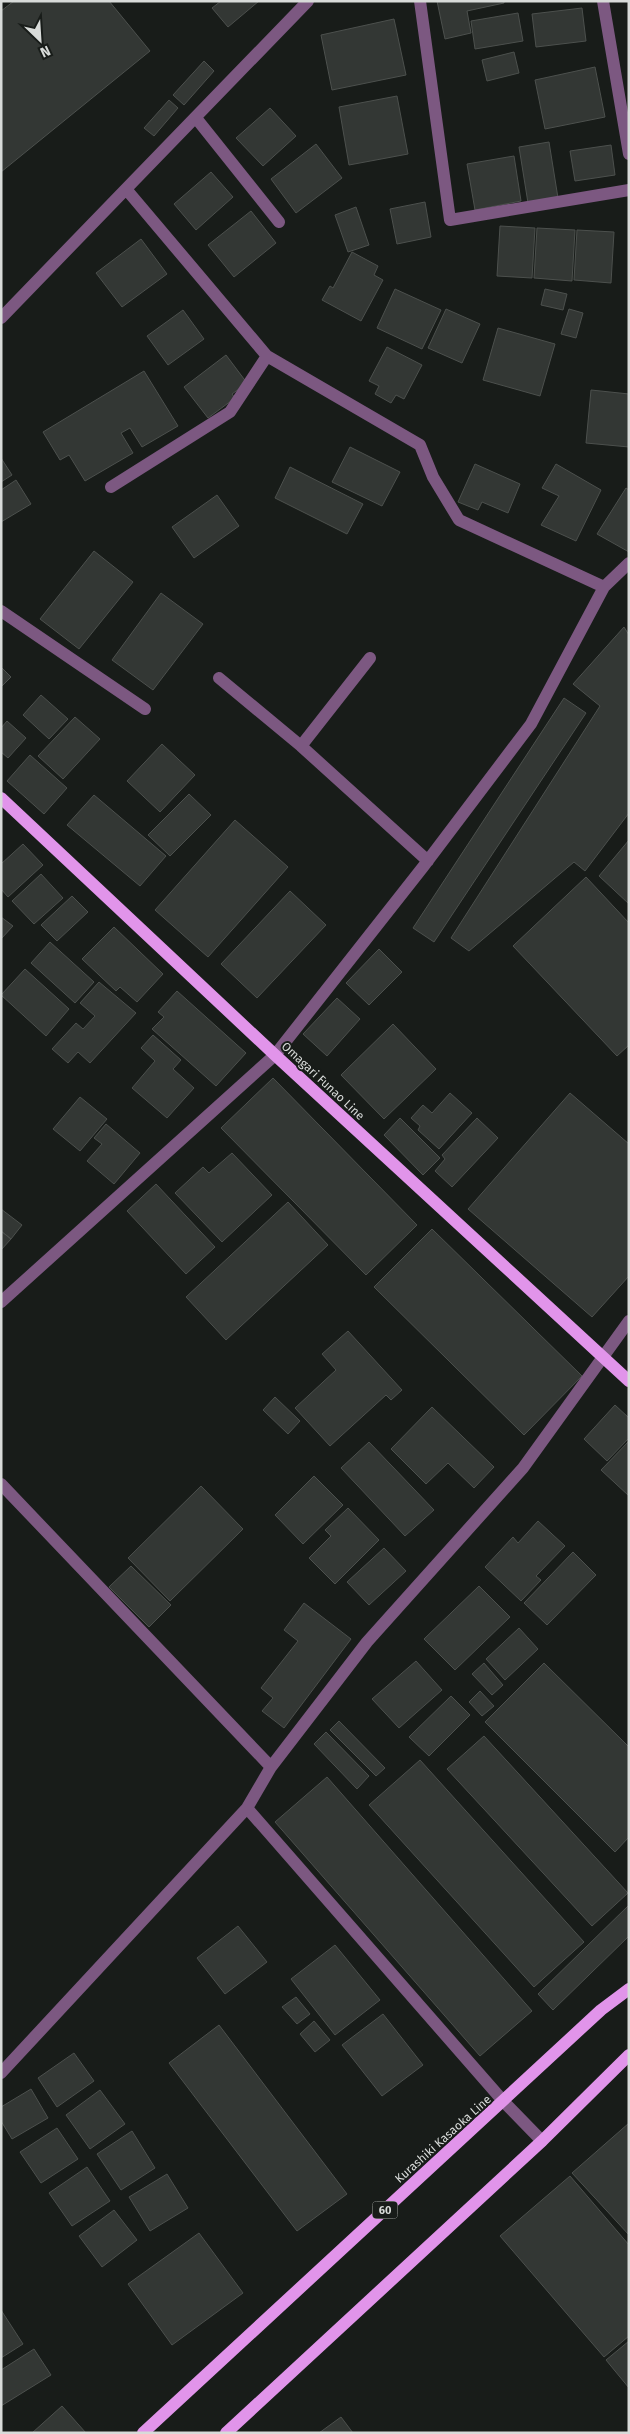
<svg xmlns="http://www.w3.org/2000/svg" width="630" height="2434" viewBox="0 0 630 2434" font-family="'Fira Sans',sans-serif">
	<rect width="100%" height="100%" fill="#181c19"/>
	<!-- building -->
	<path fill="#333734" stroke="#4c504d" d="M14,1H109L150,51L1,172V11Z
		M221,1H259L228,27L212,8Z
		M437,1H504V3L467,11L471,33L445,39Z
		M582,8L586,41L536,47L532,14Z
		M518,13L523,41L475,49L471,21Z
		M394,19L406,75L332,90L321,35Z
		M514,52L519,73L487,81L482,60Z
		M204,61L214,71L184,105L173,95Z
		M595,67L605,117L545,129L535,80Z
		M397,96L408,154L349,165L339,107Z
		M169,100L178,108L154,136L144,128Z
		M270,108L296,136L263,166L236,138Z
		M549,142L558,198L528,203L519,147Z
		M316,144L342,178L296,213L271,179Z
		M611,145L615,175L575,181L570,151Z
		M514,156L521,201L475,210L467,164Z
		M211,172L233,197L196,230L174,204Z
		M425,202L431,237L397,244L390,209Z
		M356,207L369,245L348,252L335,215Z
		M251,211L276,243L234,277L208,245Z
		M500,226L535,228L532,278L497,276Z
		M537,228L575,230L572,281L534,278Z
		M577,230L614,232L611,283L574,280Z
		M141,239L167,274L122,307L96,273Z
		M352,252L378,266L374,275L383,280L361,321L322,300L330,286L333,288Z
		M395,289L441,310L422,349L377,328Z
		M545,289L567,294L563,310L541,305Z
		M446,309L480,324L462,363L428,348Z
		M569,309L583,313L576,338L561,334Z
		M183,310L204,339L168,365L147,336Z
		M498,328L555,344L540,396L483,380Z
		M387,347L422,365L404,399L396,395L391,403L375,394L379,386L369,381Z
		M226,355L247,383L232,394L235,398L208,418L184,387Z
		M144,371L178,426L142,447L130,428L121,433L133,453L85,481L69,455L60,460L43,432Z
		M591,390L629,394V447L586,443Z
		M350,447L400,472L382,506L332,482Z
		M1,458L12,475L1,482Z
		M475,464L520,484L508,513L482,502L478,510L458,502Z
		M556,464L601,490L576,541L541,525L559,496L542,488Z
		M290,467L363,504L347,534L275,498Z
		M16,480L31,504L1,522V490Z
		M626,488L629,490V552L597,534Z
		M217,495L239,526L194,558L172,527Z
		M94,551L133,582L79,649L40,619Z
		M161,593L203,624L153,690L112,660Z
		M624,627L629,635V813L585,871L574,862L469,951L451,938L600,706L573,684Z
		M1,667L11,677L1,687Z
		M41,695L68,719L49,739L23,715Z
		M564,698L586,713L434,942L413,928Z
		M75,717L100,739L63,779L38,756Z
		M7,721L26,738L8,758L1,752V728Z
		M162,744L195,775L160,812L127,781Z
		M30,755L67,788L44,814L7,781Z
		M189,794L211,815L170,856L148,835Z
		M94,795L166,856L140,886L67,825Z
		M235,820L288,867L208,957L155,910Z
		M629,840V904L599,876Z
		M23,844L43,865L8,897L1,889V864Z
		M41,874L63,898L34,924L12,901Z
		M586,877L629,923V1045L617,1056L513,946Z
		M290,891L326,925L257,998L221,964Z
		M72,896L88,912L57,941L41,925Z
		M1,917L13,926L1,939Z
		M114,927L163,974L137,1002L120,987L116,991L82,959Z
		M50,942L94,982L75,1003L31,963Z
		M379,949L402,972L369,1005L346,983Z
		M25,969L69,1009L46,1036L1,995Z
		M99,982L136,1013L90,1063L78,1052L68,1063L52,1049L76,1023L83,1029L95,1016L80,1003Z
		M177,991L246,1053L216,1086L152,1029L164,1017L158,1012Z
		M337,998L360,1019L327,1056L303,1034Z
		M393,1024L436,1069L384,1119L341,1075Z
		M153,1035L181,1060L173,1069L194,1088L167,1118L132,1088L155,1061L141,1048Z
		M273,1078L417,1225L366,1275L221,1128Z
		M450,1093L472,1113L439,1149L418,1130L420,1126L411,1118L423,1105L432,1113Z
		M570,1093L629,1144V1276L592,1317L468,1209Z
		M80,1097L107,1119L80,1151L53,1129Z
		M400,1118L440,1158L423,1175L384,1135Z
		M477,1118L498,1138L452,1187L435,1171L445,1159L442,1155Z
		M106,1124L140,1153L114,1184L87,1161L102,1144L94,1138Z
		M232,1153L272,1195L222,1242L175,1193L203,1167L209,1173Z
		M156,1184L215,1247L186,1274L127,1211Z
		M288,1202L328,1245L226,1340L186,1297Z
		M1,1209L22,1225L11,1239L1,1231Z
		M432,1229L582,1376L524,1435L374,1287Z
		M1,1231L11,1239L1,1250Z
		M348,1331L402,1390L391,1400L386,1395L330,1446L295,1408L336,1370L322,1354Z
		M275,1397L300,1421L288,1434L263,1410Z
		M615,1405L629,1418V1438L607,1461L584,1439Z
		M432,1407L494,1467L474,1488L448,1463L426,1484L391,1449Z
		M629,1441V1496L601,1470Z
		M369,1442L434,1510L405,1536L341,1468Z
		M314,1476L343,1505L303,1544L275,1515Z
		M201,1486L243,1529L170,1601L128,1558Z
		M348,1508L379,1540L335,1584L309,1558L331,1536L325,1530Z
		M538,1521L565,1546L536,1576L541,1580L521,1601L485,1567L513,1537L518,1543Z
		M384,1548L406,1571L369,1605L347,1582Z
		M573,1552L596,1575L547,1625L524,1603Z
		M131,1566L171,1605L149,1627L109,1587Z
		M479,1586L510,1617L455,1670L424,1639Z
		M304,1603L351,1639L284,1728L262,1711L273,1698L261,1688L298,1641L284,1630Z
		M519,1628L538,1649L505,1680L486,1659Z
		M416,1661L442,1690L399,1728L372,1699Z
		M484,1663L503,1685L492,1695L472,1674Z
		M544,1663L629,1747V1837L615,1852L485,1722Z
		M480,1691L494,1706L482,1716L469,1702Z
		M451,1696L470,1715L429,1756L409,1737Z
		M339,1721L385,1768L376,1776L330,1730Z
		M326,1732L369,1776L357,1789L314,1744Z
		M484,1736L628,1893L592,1926L447,1769Z
		M420,1760L584,1942L534,1987L369,1805Z
		M327,1777L532,2011L480,2056L275,1822Z
		M629,1905V1936L553,2010L538,1994Z
		M238,1926L267,1962L225,1994L197,1958Z
		M335,1945L380,2000L335,2035L291,1979Z
		M296,1997L310,2014L297,2024L282,2007Z
		M383,2014L423,2065L382,2096L342,2045Z
		M314,2021L330,2040L315,2052L300,2034Z
		M219,2025L347,2194L297,2231L169,2063Z
		M74,2053L94,2081L57,2107L38,2078Z
		M31,2089L48,2118L12,2139L1,2121V2107Z
		M100,2090L125,2124L90,2149L66,2115Z
		M629,2123V2235L572,2173Z
		M57,2128L78,2159L41,2183L20,2152Z
		M132,2131L155,2168L121,2190L97,2154Z
		M87,2167L110,2201L72,2226L49,2193Z
		M167,2174L188,2208L150,2231L129,2197Z
		M570,2176L629,2245V2336L604,2357L500,2236Z
		M114,2210L137,2240L102,2267L79,2236Z
		M199,2233L243,2293L172,2345L128,2284Z
		M1,2310L23,2344L1,2358Z
		M629,2341V2388L606,2360Z
		M34,2349L51,2375L1,2406V2370Z
		M62,2406L86,2433H32Z
		M341,2417L353,2433H319Z"/>
	<g fill="none" stroke-linecap="round" stroke-linejoin="round">
		<!-- minor -->
		<path stroke="#7c5881" stroke-width="12" d="M420,1L450,220L629,190
			M603,1L629,154
			M196,118L279,222
			M126,189L267,356L420,445L433,477L459,520L604,587L629,563
			M1,318L308,1
			M111,487L230,412L267,356
			M1,611L145,709
			M219,678L301,746L428,861
			M301,746L370,658
			M1,1302L275,1055L423,867L531,724L604,587
			M1,1484L271,1767
			M247,1808L504,2102L542,2141
			M1,2073L247,1808L271,1767L367,1642L523,1468L629,1321"/>
		<!-- major -->
		<path stroke="#e194ea" stroke-width="12" d="M1,798L275,1055L629,1381
			M143,2433L601,2010L629,1989
			M226,2433L542,2141L629,2055"/>
	</g>
	<g text-anchor="middle" dominant-baseline="central" stroke-width="4" stroke-linejoin="round" paint-order="stroke">
		<!-- shield labels -->
		<rect fill="#181c19" stroke="#9ea29f" stroke-width="1" x="372.5" y="2201.5" width="25" height="17" rx="4"/>
		<g font-size="11" font-weight="bold" fill="#d8dbd9">
			<text x="385" y="2210">60</text>
		</g>
		<!-- street labels -->
		<g font-size="12" fill="#d8dbd9" stroke="#181c19">
			<text transform="translate(323 1081) rotate(43)">Omagari Funao Line</text>
			<text transform="translate(443 2139) rotate(-42)">Kurashiki Kasaoka Line</text>
		</g>
	</g>
	<!-- border -->
	<rect width="630" height="2434" fill="none" stroke="#d8dbd9" stroke-width="5"/>
	<!-- north arrow -->
	<g transform="translate(40 40) rotate(155)" stroke="#181c19" stroke-width="4" paint-order="stroke">
	<path d="M0-4L9 19L0 12L-9 19Z" fill="#d8dbd9"/>
	<text y="-8" font-size="14" font-weight="bold" text-anchor="middle" fill="#d8dbd9">N</text>
	</g>
</svg>
